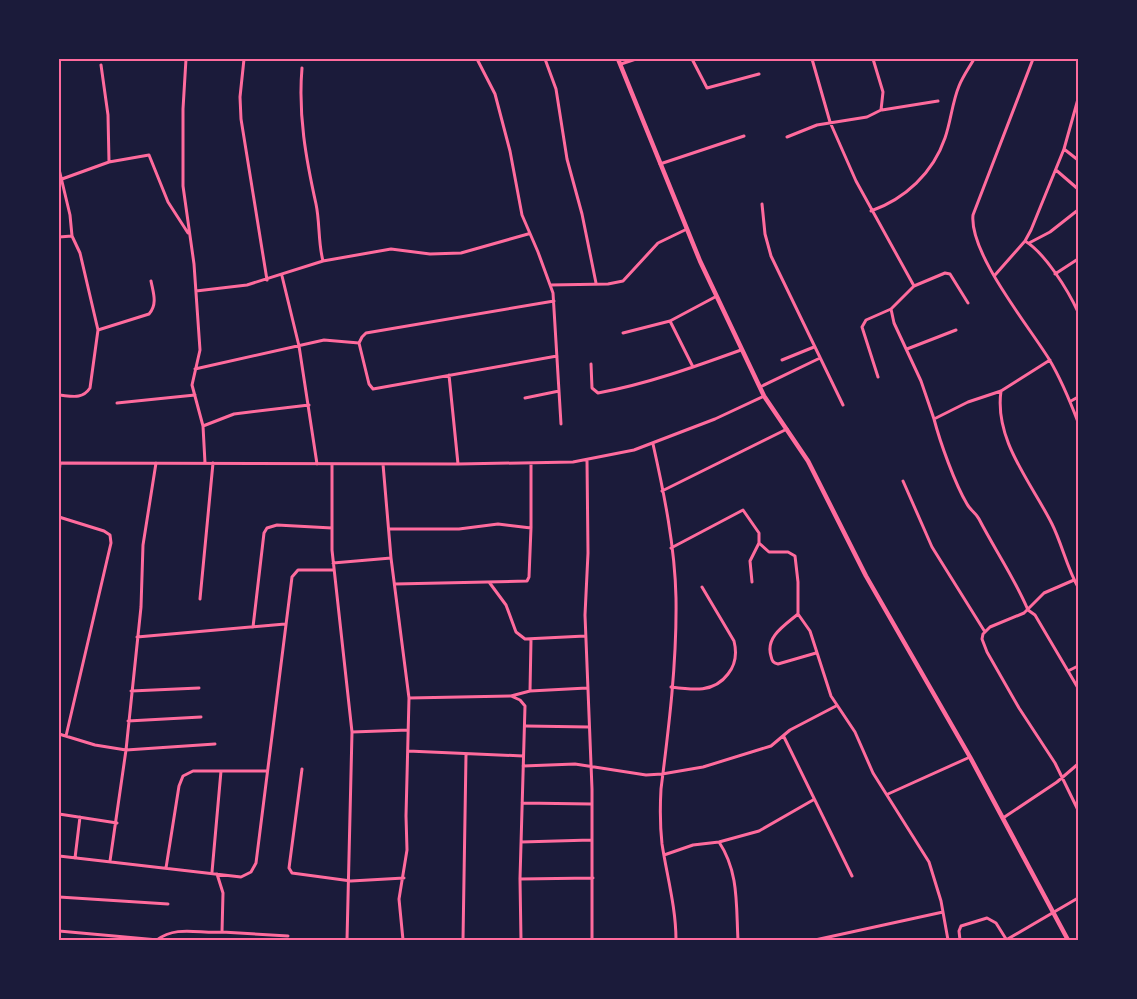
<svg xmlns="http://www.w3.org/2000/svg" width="1137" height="999" viewBox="0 0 1137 999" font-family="'Nunito Sans',sans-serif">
	<rect width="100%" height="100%" fill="#1b1b3a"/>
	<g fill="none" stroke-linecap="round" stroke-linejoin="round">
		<!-- minor -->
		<path stroke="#ff6b9d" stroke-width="3" d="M186,59L183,109V186L194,264L200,350L192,385L203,426L205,463
			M244,59L240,97L241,119L267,280
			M477,59L495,94L510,151L522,215L538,252L553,293L561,424
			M545,59L556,89L567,159L582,214L596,283
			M692,59L707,88L759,74
			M812,59L830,122L856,181L914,286L891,309L894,323L921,381L934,419L968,402L1001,391L1050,360
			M1033,59L973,215C969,253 1028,325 1049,359C1061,379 1070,401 1078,422
			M621,64L636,59
			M101,65L108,115L109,162
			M302,68C298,115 306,159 316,204C320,223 318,242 323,261
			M882,110L938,101
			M787,137L817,125L867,117L881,110L883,92L873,59
			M1064,149L1078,160
			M660,164L744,136
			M59,169L70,215L72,236L80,253L98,330L90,388C82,400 71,396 59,395
			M1056,170L1078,189
			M62,179L109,162L149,155L168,202L188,233
			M762,204L765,234L771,256L843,405
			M871,211C905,199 933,173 945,138C951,121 952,103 959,86C963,76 969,68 974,59
			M59,237L72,236
			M1025,241C1045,253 1068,290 1078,312
			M1029,243L1050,232L1078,210
			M1055,274L1078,259
			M995,275L1025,241L1031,230L1064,149L1078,99
			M282,276L299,346L317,464
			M550,285L608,284L623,281L658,243L687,229
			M914,286L945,273L950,274L968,303
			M196,291L247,285L323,261L391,249L430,254L461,253L528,234
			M554,301L366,333L362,337L359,343L369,384L373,389L557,356
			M670,321L693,367
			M98,330L149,314C158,304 153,292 151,281
			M623,333L670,321L715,297
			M907,349L956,330
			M782,360L814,347
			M591,364L592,388L598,393C647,384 694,367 741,350
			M195,369L324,340L359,343
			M449,375L458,464
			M878,377L862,327L866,320L891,309
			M760,387L820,358
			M1001,391C994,440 1031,482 1052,524C1062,544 1067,568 1078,587
			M525,398L559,391
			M1071,401L1078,397
			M117,403L195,395
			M934,419C940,442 955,484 967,504C970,510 976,513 979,519C995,550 1014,577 1028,610L1035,615L1078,688
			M203,426L234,414L309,405
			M653,444C664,493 675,547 676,598C677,662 669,726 661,789C660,807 660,826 662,844C667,876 676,908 676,940
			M587,460L588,553L585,615L592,789V940
			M59,463L458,464L573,462L634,450L715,419L764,396
			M332,464V550L352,732L347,940
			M383,464L391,558L409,698L406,816L407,850L399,899L403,940
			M59,474L60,463
			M903,481L932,547L985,632
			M662,491L787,429
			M59,517L104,531L110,535L111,543L66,736
			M389,529H459L498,524L531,528V463
			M671,548L743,510L759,533V543L769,552H788L795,556L798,582V614L810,631L831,696L855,732L873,773L929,862L941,901L948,940
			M333,563L391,558
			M1074,580L1044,593L1024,613L990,627L983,634L982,639L987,652L1019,708L1055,763L1078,810
			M489,582L506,605L516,632L525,639L585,636
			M752,582L750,561L759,543
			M395,584L527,581L529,577L531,528
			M200,599L213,463
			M798,614C785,625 765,637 771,656C772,661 773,663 778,664L816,653
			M253,627L264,533L267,528L277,525L332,528
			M137,637L285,624
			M1068,671L1078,666
			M671,687C693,690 714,693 728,674C736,664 737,653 734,641L702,587
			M131,691L199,688
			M530,691L531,640
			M511,696L530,691L587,688
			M409,698L511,696L520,700L525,706L520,879L521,940
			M128,721L201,717
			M526,726L589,727
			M352,732L408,730
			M59,734L95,745L126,750L215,744
			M784,737L852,876
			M408,751L523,756
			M523,766L575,764L646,775L662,774L703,767L771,746L790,730L836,706
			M302,769L289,868L292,873L351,881L404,878
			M888,794L970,757
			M522,803L591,804
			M59,814L117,823
			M1003,818L1057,782L1078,764
			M521,842L591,840
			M719,842C739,872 736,905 738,940
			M664,855L693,845L719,842L759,831L813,800
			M59,856L241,877L251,872L256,863L292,577L298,570H334
			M75,858L80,817
			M110,861L126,750L141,607L143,545L156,463
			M166,868L179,786L183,776L193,771H267
			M212,872L221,771
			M520,879L593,878
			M59,897L168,904
			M59,931L158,940
			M222,932L288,936
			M157,940C176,925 200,934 222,932L223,893L217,874
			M463,940L466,755
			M815,940L943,912
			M960,940L959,931L961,926L987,918L996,923L1006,939
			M1006,940L1078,898"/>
		<!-- secondary -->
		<path stroke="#ff6b9d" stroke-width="4.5" d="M618,59L700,261L764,396L808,461L866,576L970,757L1068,940"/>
	</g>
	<!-- border -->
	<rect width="1137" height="999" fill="none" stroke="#1b1b3a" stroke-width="120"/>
	<rect x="60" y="60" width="1017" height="879" fill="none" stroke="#ff6b9d" stroke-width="2"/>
</svg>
